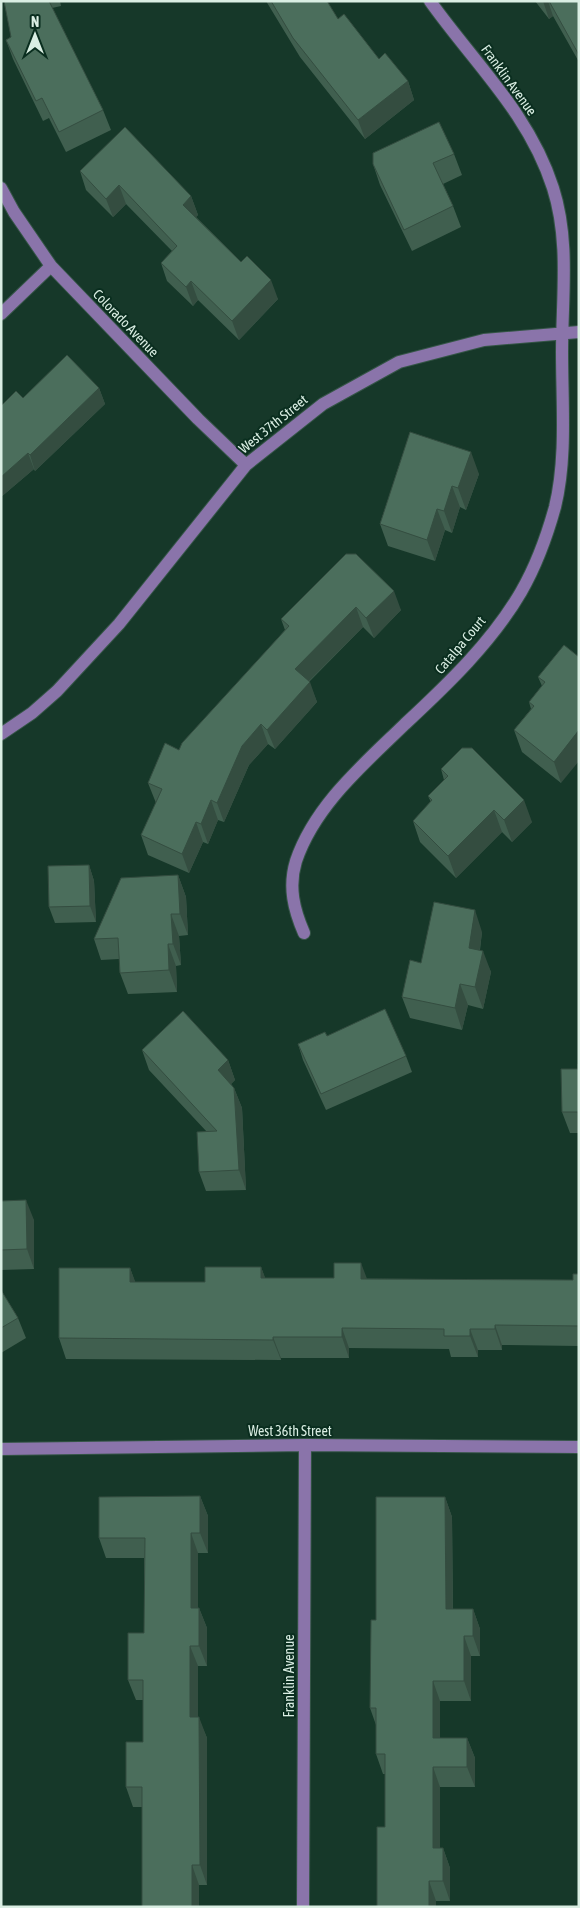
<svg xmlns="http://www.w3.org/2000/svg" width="580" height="1908" viewBox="0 0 580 1908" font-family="'Asap Condensed',sans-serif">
	<rect width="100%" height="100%" fill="#163829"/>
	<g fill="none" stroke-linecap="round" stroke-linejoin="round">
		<defs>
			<path id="minor" d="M1,188L14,212L51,266L198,419L246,465
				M1,314L51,266
				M1,734L32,713L57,691L119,624L246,465L323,404L399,362L484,340L579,332
				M304,933C294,910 288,887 296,861C315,805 364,764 405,724C447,685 492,642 521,592C536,566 547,536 555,507C567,458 562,403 562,352C562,297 570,241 553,188C529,113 474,63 430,1
				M1,1449L305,1445L579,1447
				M303,1907L305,1445"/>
		</defs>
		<!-- minor casing -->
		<use href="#minor" stroke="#355547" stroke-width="14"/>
		<!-- minor -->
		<use href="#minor" stroke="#8a74aa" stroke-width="12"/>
	</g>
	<!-- wall -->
	<path fill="#405f4f" d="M4,1H60L61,6L52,8L103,110L111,130L66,152L49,118L43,121L13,59L6,40L11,37Z
		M266,1H327L338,19L379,59L408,81L414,100L365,139L300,57Z
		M535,1H579V62L553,16L549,19Z
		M454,154L462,175L443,184L453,206L461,227L412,251L380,185L373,164Z
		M80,171L191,196L198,215L196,217L278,299L239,340L198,300L193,306L167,281L161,263L172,251L126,204L113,217L86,190Z
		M99,388L105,404L35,471L34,469L1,497V406L23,398Z
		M410,432L479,474L466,510L460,507L452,533L445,530L435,561L388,546L380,524Z
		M346,554L401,610L374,638L363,627L309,682L317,702L275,749L268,744L249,765L224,822L218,820L208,844L203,842L189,873L148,855L141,835L156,803L148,783L179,750L285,630L281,619Z
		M579,657L561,783L522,752L514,730L531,709L529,702L542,686L538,677Z
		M441,769L532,822L512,842L502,832L456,878L420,842L413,821L431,802L428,796L444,780Z
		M89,865L94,881L96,922L55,923L49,907Z
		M178,875L186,897L188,935L179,936L181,965L176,966L177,992L128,994L120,973L119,959L101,960L94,939Z
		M482,932L480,950L491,972L483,1009L468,1005L462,1030L410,1018L402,997L421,963Z
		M327,1036L406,1056L412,1072L326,1110L303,1060L298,1044Z
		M142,1050L228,1060L235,1080L231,1084L234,1088L242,1108L246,1190L206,1191L199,1172L207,1132L149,1070Z
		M578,1069V1133H570L562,1112Z
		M1,1201L34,1220V1269L1,1270Z
		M261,1267L265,1278L573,1280L579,1274V1346L502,1345V1350H478V1357H451L449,1349L349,1348V1358H281V1360L66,1359L59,1338L130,1268L135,1282H205Z
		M1,1290L18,1318L26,1338L1,1353Z
		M200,1496L208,1516V1553H198V1608H199L207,1628V1666H198V1717L207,1738V1885H199V1907L142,1807H133L126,1787L143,1742V1700H136L128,1680L144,1633V1558H106L99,1538Z
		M445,1497L452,1517L453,1609H473L480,1629V1656H471V1701H440V1738H467L475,1758V1787H440V1848H443L450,1868V1901H436V1907H377L385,1827V1774H383L376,1754V1725L370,1708L376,1620Z"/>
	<!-- shaded-wall -->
	<path fill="#344d40" d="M543,1H548L553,16L549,19Z
		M408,81L414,100L365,139L358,120Z
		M119,185L126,204L113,217L106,199Z
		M191,196L198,215L189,223L183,205Z
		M271,280L278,299L239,340L232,321Z
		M191,281L198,300L193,306L186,287Z
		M99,388L105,404L35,471L30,455Z
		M471,452L479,474L466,510L458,488Z
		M28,453L34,469L1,497V477Z
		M452,486L460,507L452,533L444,511Z
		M437,509L445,530L435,561L427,540Z
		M394,591L401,610L374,638L366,618Z
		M356,607L363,627L302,688L295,669Z
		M310,682L317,702L275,749L267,730Z
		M261,724L268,744L249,765L224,822L217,803L242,746Z
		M579,730V761L561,783L554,762Z
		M211,800L218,820L208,844L201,824Z
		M524,800L532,822L512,842L504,820Z
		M494,810L502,832L456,878L448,856Z
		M196,822L203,842L189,873L182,854Z
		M89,865L94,881L96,922L90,906Z
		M178,875L186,897L188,935L180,914Z
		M475,910L482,932L477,970L469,948Z
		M171,914L179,936L181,965L173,944Z
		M168,944L176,966L177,992L169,970Z
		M483,951L491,972L483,1009L475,987Z
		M460,984L468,1005L462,1030L455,1008Z
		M228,1060L235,1080L225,1090L218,1070Z
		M234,1088L242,1108L246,1190L239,1170Z
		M26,1200L34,1220V1269L27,1249Z
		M361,1263L369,1284L361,1279Z
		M261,1267L269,1288L261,1278Z
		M130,1268L138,1289L130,1282Z
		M495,1325L502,1345V1350L495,1329Z
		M342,1328L349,1348V1358L342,1337Z
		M470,1329L478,1350V1357L470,1336Z
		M273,1337L281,1358V1360L273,1340Z
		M200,1496L208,1516V1553L200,1533Z
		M445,1497L452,1517L453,1629L446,1609Z
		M191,1533L198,1553V1628L191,1608Z
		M199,1608L207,1628V1666L199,1646Z
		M473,1609L480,1629V1656L473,1636Z
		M464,1636L471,1656V1701L464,1681Z
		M190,1646L198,1666V1738L190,1717Z
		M433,1681L440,1701V1758L433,1738Z
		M199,1717L207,1738V1885L200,1865Z
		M467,1738L475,1758V1787L467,1767Z
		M433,1767L440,1787V1868L433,1848Z
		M443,1848L450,1868V1901L443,1881Z
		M192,1865L199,1885V1907H192Z
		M429,1881L436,1901V1907H429Z"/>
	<!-- building -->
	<path fill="#4b6e5c" stroke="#344d40" d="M4,1H49L103,110L59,132L42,98L36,101L6,40L11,37Z
		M271,1H327L338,19L344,14L379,59L385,53L408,81L358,120L293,38Z
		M549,1H579V55Z
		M439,122L454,154L433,163L453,206L404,230L373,164V153Z
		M125,127L191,196L183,205L241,262L247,256L271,280L232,321L191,281L186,287L161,263L177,246L119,185L106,199L80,171Z
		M67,355L99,388L30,455L28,453L1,477V406L16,391L23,398Z
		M410,432L471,452L458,488L452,486L444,511L437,509L427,540L380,524Z
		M346,554H356L394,591L366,618L356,607L295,669L310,682L267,730L261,724L242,746L217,803L211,800L201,824L196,822L182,854L141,835L162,789L148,783L165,743L179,750L182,743L289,626L281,619Z
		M564,645L579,657V730L554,762L514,730L534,706L529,702L545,682L538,677Z
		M462,748H472L524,800L504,820L494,810L448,856L413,821L432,800L428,796L448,776L441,769Z
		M89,865L90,906L49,907L48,866Z
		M178,875L180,914H171L173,944H168L169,970L120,973L118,938L94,939L121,878Z
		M434,902L475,910L469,948L483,951L475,987L460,984L455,1008L402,997L410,960L421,963Z
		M385,1009L406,1056L321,1094L298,1044L325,1032L327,1036Z
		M183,1011L228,1060L218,1070L234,1088L239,1170L199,1172L197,1132L217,1131L142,1050Z
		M578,1064H579V1164L578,1112H562L561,1069H578Z
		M26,1200L27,1249L1,1250V1201Z
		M334,1263H361V1279L573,1280V1274H579V1326L495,1325V1329H470V1336H444V1329L342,1328V1337H273V1340L59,1338V1268H130V1282H205V1267H261V1278H334Z
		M1,1290L18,1318L1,1328Z
		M200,1496V1533H191V1608H199V1646H190V1717H199L200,1865H192V1907H142V1787H126V1742H143V1680H128V1633H144L145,1538H99V1497Z
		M376,1497H445L446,1609H473V1636H464V1681H433V1738H467V1767H433V1848H443V1881H429V1907H377V1827H385V1754H376V1708H370L371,1620H376Z"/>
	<g text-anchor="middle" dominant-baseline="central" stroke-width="4" stroke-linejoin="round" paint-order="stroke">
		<!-- street labels -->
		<g font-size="14" fill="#daeee3" stroke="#0a2e1f">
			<text transform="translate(509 80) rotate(54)">Franklin Avenue</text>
			<text transform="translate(126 323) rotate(46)">Colorado Avenue</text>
			<text transform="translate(273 424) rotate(-39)">West 37th Street</text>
			<text transform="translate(460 645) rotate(-50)">Catalpa Court</text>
			<text x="290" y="1431">West 36th Street</text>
			<text transform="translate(289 1676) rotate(-90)">Franklin Avenue</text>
		</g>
	</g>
	<!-- border -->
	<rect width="580" height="1908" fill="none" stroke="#daeee3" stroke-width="5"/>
	<!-- north arrow -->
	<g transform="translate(35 35)" stroke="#0a2e1f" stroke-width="4" paint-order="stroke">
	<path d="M0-4L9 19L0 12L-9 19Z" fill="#daeee3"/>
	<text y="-8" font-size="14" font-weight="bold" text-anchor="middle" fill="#daeee3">N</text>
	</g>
</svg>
